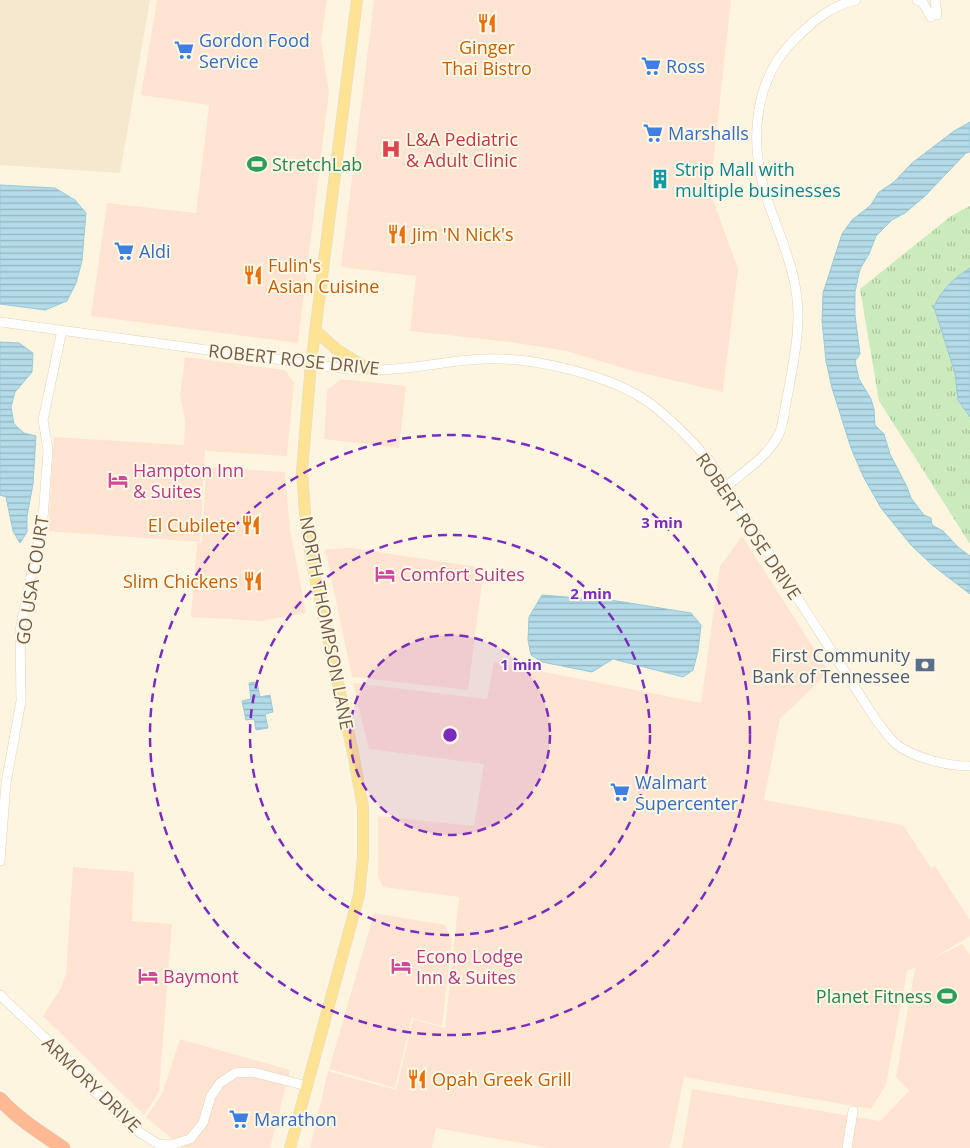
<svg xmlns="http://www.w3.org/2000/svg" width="970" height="1148" viewBox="0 0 970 1148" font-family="'Open Sans',sans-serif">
	<defs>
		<pattern id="grass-tufts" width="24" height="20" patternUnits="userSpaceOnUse" patternTransform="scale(1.25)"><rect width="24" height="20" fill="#cbebbe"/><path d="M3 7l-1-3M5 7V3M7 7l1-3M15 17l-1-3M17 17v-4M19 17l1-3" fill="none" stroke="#a9c29c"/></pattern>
		<pattern id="water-rules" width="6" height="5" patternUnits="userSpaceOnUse" patternTransform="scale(1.25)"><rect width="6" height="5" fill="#b3dbe8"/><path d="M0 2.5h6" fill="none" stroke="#96b5be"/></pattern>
	</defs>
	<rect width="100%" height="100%" fill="#fef5e0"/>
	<!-- residential -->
	<path fill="#f5e8ce" d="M0,0H150L120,173L0,165Z"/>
	<!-- commercial -->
	<path fill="#ffe4d2" d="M157,0H327L321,41L329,92L298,343L91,316L107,203L196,213L209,105L141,95Z
		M374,0H731L710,191L738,269L723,392L633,371L566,351L510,342L410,331L416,276L341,267Z
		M185,357L285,370L294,383L287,456L205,451L200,542L48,531L54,437L184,445L185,420L180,395Z
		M341,379L406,386L399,448L324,439L327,390Z
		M206,467L285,472L290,529L306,613L260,621L191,617L197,543H202Z
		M742,536L829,672L780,719L764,800L903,825L931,868L935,866L970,920V936L932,959L962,944L970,955V1148H682L692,1089L880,1121L909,1091L896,1077L915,968L917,967L907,971L886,1085L871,1109L684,1077L670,1148H548L436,1128L432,1148H310L328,1071L396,1090L413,1019L445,1028L459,897L383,887L378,877V816L474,826L484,764L369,749L353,683L487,699L494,662L701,703L720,566Z
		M352,548L484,568L468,690L352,677L325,549Z
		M73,867L134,872L132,921L172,924L159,1092L144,1115L43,1016L61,988L66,974Z
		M374,913L445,925L452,939L442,1026L412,1018L395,1088L329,1069Z
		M180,1039L290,1070L270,1148H183L146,1117L162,1094Z"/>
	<!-- grass -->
	<path fill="url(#grass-tufts)" d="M970,206V544L879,401L860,289L951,216Z"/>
	<!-- water -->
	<path fill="url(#water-rules)" stroke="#99c9da" d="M970,122V152L966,153L925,196L905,213L892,220L876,236L869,254L860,269L855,292V315L860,354L855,361L859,379L871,399L874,409L875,425L884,434L890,454L907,487L911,498L924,515L931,518L932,525L943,531L958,547L970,556V594L932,565L911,545L881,508L863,476L851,448L832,388L826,361L822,321L823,293L842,234L852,220L870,206L879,192L894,182L912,163L954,131Z
		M0,185L55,188L75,200L86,213L82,261L76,283L67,301L45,310L0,304Z
		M970,268V417L958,400L955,373L934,307C940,291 955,277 970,268Z
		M0,342L19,343L33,353L32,372L15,392L11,407L14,424L24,433L36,436L33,484L27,516V532L20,543L13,531L6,497L0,495Z
		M542,595L617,601L691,613L701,625L698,651L693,670L683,677L613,659L592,672L542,662L531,655L528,640L529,617Z
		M257,682L260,697L270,695L273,712L265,714L268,728L256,730L254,719L246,720L242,701L251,699L249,683Z"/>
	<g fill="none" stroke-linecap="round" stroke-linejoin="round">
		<defs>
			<path id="minor" d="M917,0L923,3L931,17
				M935,0L937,15
				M0,322L348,369C363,369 379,371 394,369C424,367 454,360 484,359C533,357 612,375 651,404C672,420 690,439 708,459L876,720C882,727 888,737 896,744C914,758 947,766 970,766
				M727,486C744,471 767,457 778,436C783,427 784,414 786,403C792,371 801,330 797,298C793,263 777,229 766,196C749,142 753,79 796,38C814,20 831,6 856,0
				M0,861L6,783L21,701L20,630L43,518L48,450L43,420L62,330
				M0,995L64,1056L90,1087L139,1132L158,1144L170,1145L190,1139L203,1123L211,1096L220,1083L235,1073L253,1072L307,1086
				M847,1148L853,1111"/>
			<path id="major" d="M315,330L336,349L368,369
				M290,1148L359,895L363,857V807L353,753L311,559L305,513L302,471L311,364L357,0"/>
			<path id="highway" d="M0,1099C18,1119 41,1133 63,1148"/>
		</defs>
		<!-- minor casing -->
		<use href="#minor" stroke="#e2d2bb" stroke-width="10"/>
		<!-- major casing -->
		<use href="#major" stroke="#e1dbd6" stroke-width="12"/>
		<!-- highway casing -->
		<use href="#highway" stroke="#e1dbd6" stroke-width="15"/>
		<!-- minor -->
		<use href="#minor" stroke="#fff" stroke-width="9"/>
		<!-- major -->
		<use href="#major" stroke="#ffe395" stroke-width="11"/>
		<!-- highway -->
		<use href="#highway" stroke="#fcb992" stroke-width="14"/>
	</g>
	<!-- distance rings -->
	<circle cx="450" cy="735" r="100" fill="#7b2cbf" fill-opacity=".12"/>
	<g fill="none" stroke="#7b2cbf" stroke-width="2.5" stroke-dasharray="9 6">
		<circle cx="450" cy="735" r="100"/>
		<circle cx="450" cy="735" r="200"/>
		<circle cx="450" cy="735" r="300"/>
	</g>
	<!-- icons -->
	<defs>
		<symbol id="restaurant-bare" viewBox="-9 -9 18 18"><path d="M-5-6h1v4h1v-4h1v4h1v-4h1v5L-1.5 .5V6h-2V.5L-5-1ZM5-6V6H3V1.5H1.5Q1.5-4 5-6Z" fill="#e8710a" stroke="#fff8e7" stroke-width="2.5" paint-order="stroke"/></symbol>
		<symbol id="supermarket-bare" viewBox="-9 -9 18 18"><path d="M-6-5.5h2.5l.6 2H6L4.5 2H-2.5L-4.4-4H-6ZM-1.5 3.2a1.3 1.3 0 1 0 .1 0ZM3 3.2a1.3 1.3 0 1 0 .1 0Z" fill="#3f7fe0" stroke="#fff8e7" stroke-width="2.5" paint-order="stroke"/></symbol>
		<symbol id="hospital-bare" viewBox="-9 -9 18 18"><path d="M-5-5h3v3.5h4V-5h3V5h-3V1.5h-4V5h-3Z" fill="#e0444e" stroke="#fff8e7" stroke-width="2.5" paint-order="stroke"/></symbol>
		<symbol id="stadium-bare" viewBox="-9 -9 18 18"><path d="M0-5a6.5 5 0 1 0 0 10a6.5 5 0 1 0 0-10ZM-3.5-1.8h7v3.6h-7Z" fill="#2e9e5b" stroke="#fff8e7" stroke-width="2.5" paint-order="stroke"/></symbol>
		<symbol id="building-bare" viewBox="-9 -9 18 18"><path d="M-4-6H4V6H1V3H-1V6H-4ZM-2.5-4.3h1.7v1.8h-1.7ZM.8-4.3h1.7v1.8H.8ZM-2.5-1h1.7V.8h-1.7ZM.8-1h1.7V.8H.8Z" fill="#0f9aa8" stroke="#fff8e7" stroke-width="2.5" paint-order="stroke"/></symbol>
		<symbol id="hotel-bare" viewBox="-9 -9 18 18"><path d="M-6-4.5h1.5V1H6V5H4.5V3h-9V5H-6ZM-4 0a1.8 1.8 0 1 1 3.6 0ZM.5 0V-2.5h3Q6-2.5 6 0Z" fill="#d1479c" stroke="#fff8e7" stroke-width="2.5" paint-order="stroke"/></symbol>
		<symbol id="bank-bare" viewBox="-9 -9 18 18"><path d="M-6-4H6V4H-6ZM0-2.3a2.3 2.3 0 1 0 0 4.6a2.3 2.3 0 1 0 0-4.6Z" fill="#5c6f8a" stroke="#fff8e7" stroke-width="2.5" paint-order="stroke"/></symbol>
	</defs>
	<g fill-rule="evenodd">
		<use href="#restaurant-bare" x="473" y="9" width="28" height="28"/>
		<use href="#supermarket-bare" x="170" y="36" width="28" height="28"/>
		<use href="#supermarket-bare" x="637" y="52" width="28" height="28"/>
		<use href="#supermarket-bare" x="639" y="119" width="28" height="28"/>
		<use href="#hospital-bare" x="377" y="135" width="28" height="28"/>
		<use href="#stadium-bare" x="243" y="150" width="28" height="28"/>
		<use href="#building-bare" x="646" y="165" width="28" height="28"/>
		<use href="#restaurant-bare" x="383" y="220" width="28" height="28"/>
		<use href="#supermarket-bare" x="110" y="237" width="28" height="28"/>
		<use href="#restaurant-bare" x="239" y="261" width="28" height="28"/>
		<use href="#hotel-bare" x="104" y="466" width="28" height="28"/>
		<use href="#restaurant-bare" x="237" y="511" width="28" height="28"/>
		<use href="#hotel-bare" x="371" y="560" width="28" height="28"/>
		<use href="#restaurant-bare" x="239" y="567" width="28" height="28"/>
		<use href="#bank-bare" x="911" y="651" width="28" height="28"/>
		<use href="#supermarket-bare" x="606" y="778" width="28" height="28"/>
		<use href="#hotel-bare" x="387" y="952" width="28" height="28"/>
		<use href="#hotel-bare" x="134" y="962" width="28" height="28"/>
		<use href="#stadium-bare" x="933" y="982" width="28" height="28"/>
		<use href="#restaurant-bare" x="403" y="1065" width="28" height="28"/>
		<use href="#supermarket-bare" x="225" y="1105" width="28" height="28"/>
	</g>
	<g text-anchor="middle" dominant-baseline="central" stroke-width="4" stroke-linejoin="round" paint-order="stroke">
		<!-- shop labels -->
		<g font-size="18" fill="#366cbe" stroke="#fff8e7" text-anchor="start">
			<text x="199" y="40">Gordon Food<tspan x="199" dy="21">Service</tspan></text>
			<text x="666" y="66">Ross</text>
			<text x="668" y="133">Marshalls</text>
			<text x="139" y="251">Aldi</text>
			<text x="635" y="782">Walmart<tspan x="635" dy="21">Supercenter</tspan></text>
			<text x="254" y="1119">Marathon</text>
		</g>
		<!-- food labels -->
		<g font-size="18" fill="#c56008" stroke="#fff8e7" text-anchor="start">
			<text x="487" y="47" text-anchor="middle">Ginger<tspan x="487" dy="21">Thai Bistro</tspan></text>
			<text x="412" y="234">Jim 'N Nick's</text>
			<text x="268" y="265">Fulin's<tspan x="268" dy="21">Asian Cuisine</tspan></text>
			<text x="236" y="525" text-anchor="end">El Cubilete</text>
			<text x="238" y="581" text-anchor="end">Slim Chickens</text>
			<text x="432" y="1079">Opah Greek Grill</text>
		</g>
		<!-- health labels -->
		<g font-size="18" fill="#be3a42" stroke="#fff8e7" text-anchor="start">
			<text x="406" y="139">L&amp;A Pediatric<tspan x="406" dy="21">&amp; Adult Clinic</tspan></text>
		</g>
		<!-- leisure labels -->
		<g font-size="18" fill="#27864d" stroke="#fff8e7" text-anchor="start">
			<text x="272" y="164">StretchLab</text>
			<text x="932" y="996" text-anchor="end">Planet Fitness</text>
		</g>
		<!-- culture labels -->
		<g font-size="18" fill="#0d838f" stroke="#fff8e7" text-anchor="start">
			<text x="675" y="169">Strip Mall with<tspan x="675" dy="21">multiple businesses</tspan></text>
		</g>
		<!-- street labels -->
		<g font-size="18" fill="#755c46" stroke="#fff8e7">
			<text transform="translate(294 359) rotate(6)">ROBERT ROSE DRIVE</text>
			<text transform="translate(749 526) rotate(56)">ROBERT ROSE DRIVE</text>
			<text transform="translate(32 580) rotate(-81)">GO USA COURT</text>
			<text transform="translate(327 623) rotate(79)">NORTH THOMPSON LANE</text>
			<text transform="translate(92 1084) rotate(44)">ARMORY DRIVE</text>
		</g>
		<!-- hotel labels -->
		<g font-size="18" fill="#b23c85" stroke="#fff8e7" text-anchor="start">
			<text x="133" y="470">Hampton Inn<tspan x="133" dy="21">&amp; Suites</tspan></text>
			<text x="400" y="574">Comfort Suites</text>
			<text x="416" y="956">Econo Lodge<tspan x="416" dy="21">Inn &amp; Suites</tspan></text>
			<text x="163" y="976">Baymont</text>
		</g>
		<!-- service labels -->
		<g font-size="18" fill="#4e5e75" stroke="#fff8e7" text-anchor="end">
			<text x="910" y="655">First Community<tspan x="910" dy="21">Bank of Tennessee</tspan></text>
		</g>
	</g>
	<circle cx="450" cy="735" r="8" fill="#7b2cbf" stroke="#fff8e7" stroke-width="2.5"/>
	<g font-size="15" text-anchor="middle" font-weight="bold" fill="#7b2cbf" stroke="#fff8e7" stroke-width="4" stroke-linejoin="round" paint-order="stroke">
		<text x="662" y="528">3 min</text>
		<text x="591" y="599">2 min</text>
		<text x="521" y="670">1 min</text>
	</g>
</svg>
